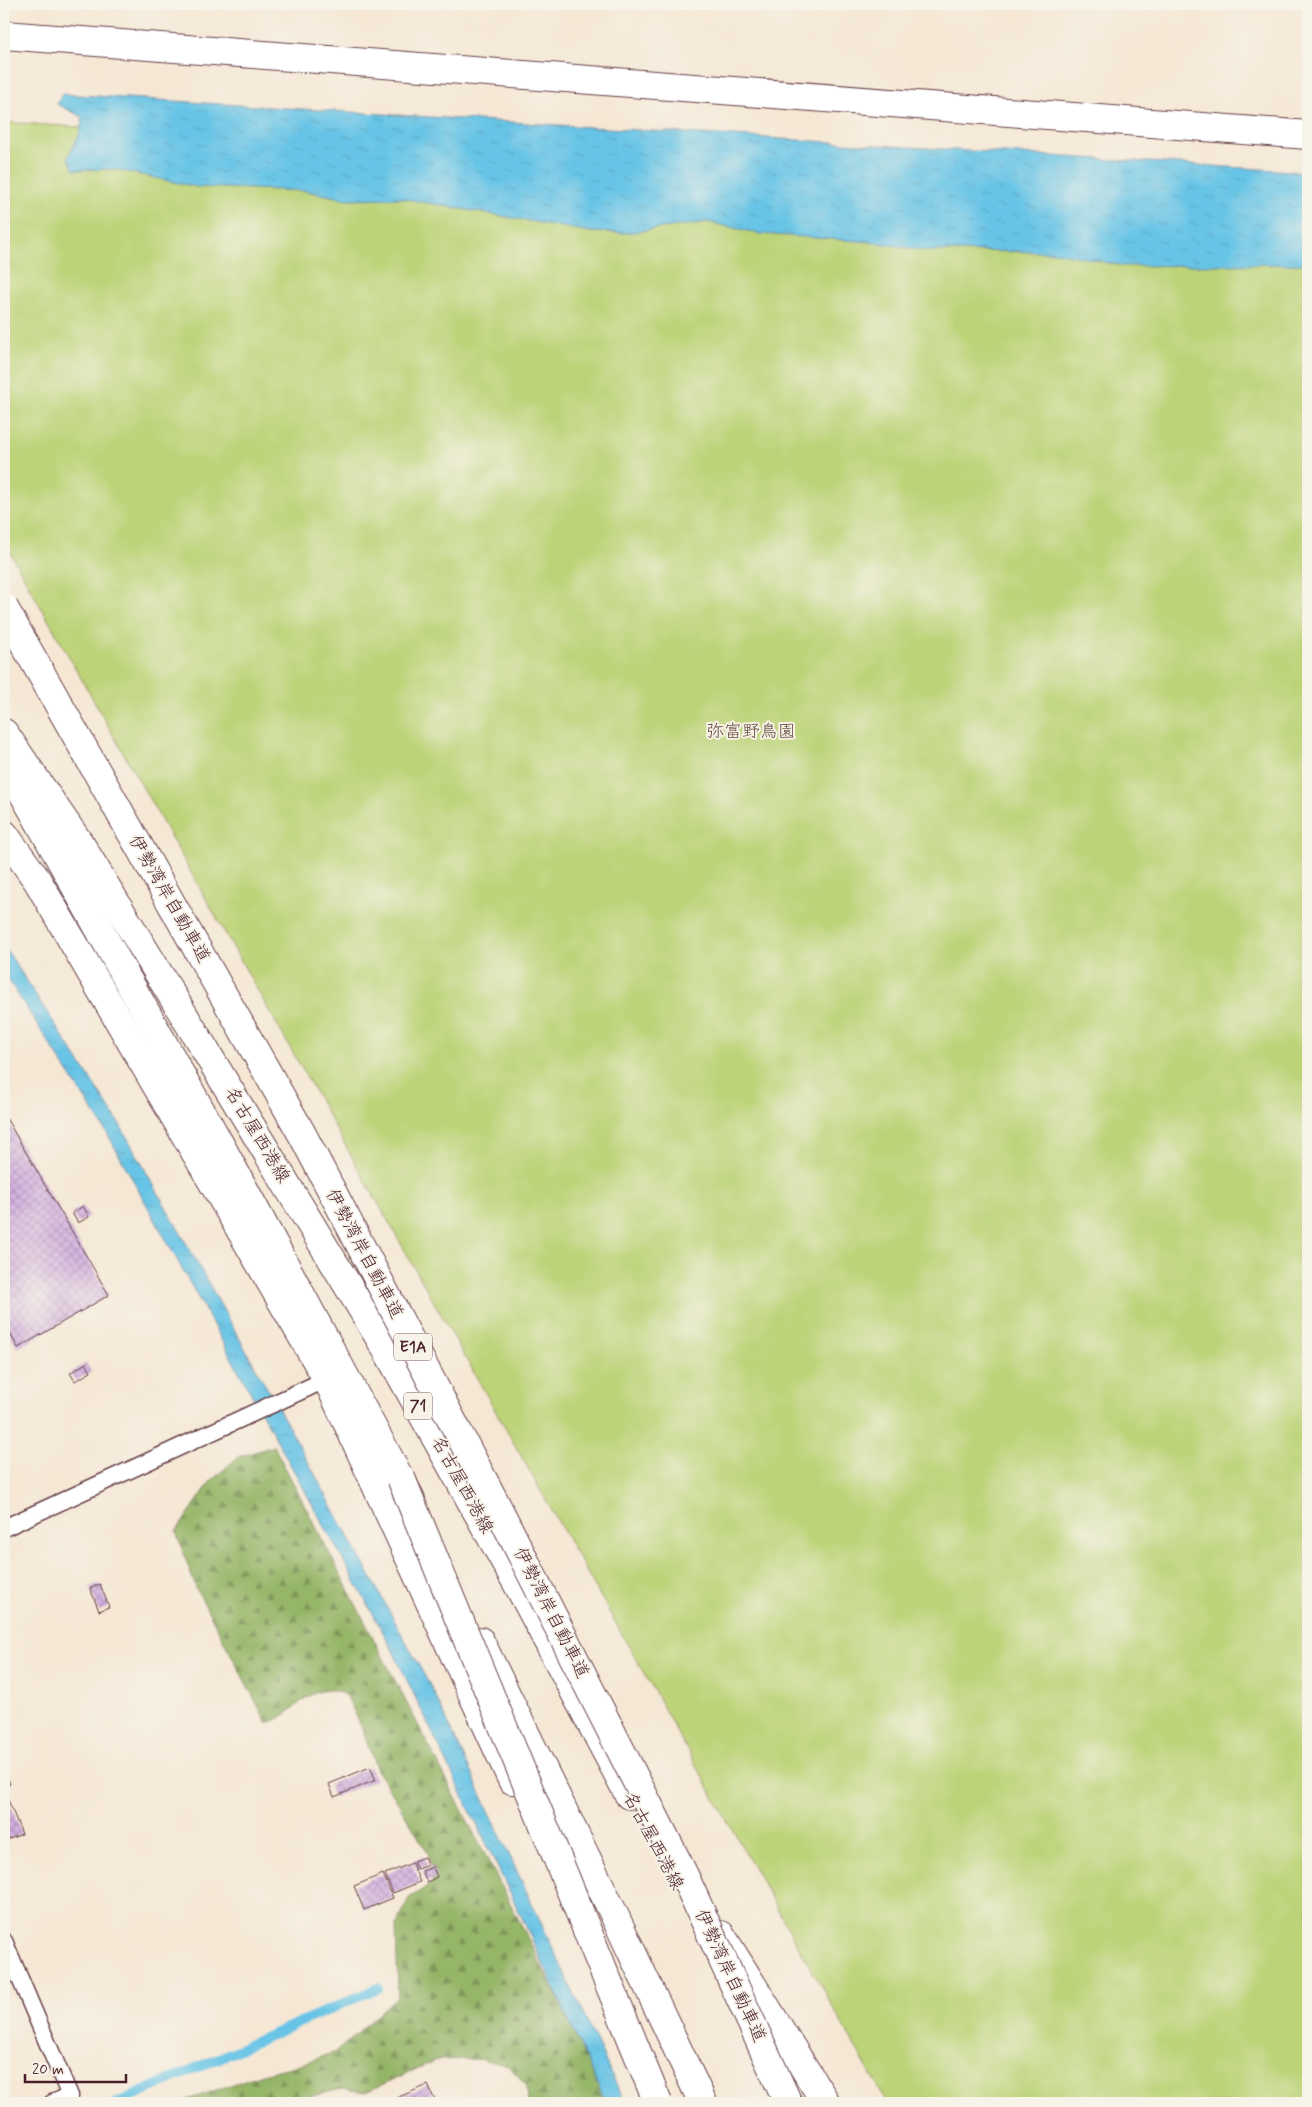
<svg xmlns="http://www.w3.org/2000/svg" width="1312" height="2107" viewBox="0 0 1312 2107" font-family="Mynerve,'Klee One',sans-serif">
	<defs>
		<pattern id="forest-firs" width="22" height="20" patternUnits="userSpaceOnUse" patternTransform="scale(1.25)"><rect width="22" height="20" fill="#95b568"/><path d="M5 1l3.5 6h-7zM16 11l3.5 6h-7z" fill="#7c9356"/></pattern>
		<pattern id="water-ripples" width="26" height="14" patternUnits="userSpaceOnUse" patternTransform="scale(1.25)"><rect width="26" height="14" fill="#68c4e6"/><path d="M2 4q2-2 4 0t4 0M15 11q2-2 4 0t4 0" fill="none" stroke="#5ca8c5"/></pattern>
		<pattern id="building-cross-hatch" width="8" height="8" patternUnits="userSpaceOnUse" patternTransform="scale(1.25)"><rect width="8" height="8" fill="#d2afe0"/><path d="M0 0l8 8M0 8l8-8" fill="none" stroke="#ac8eb6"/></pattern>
	</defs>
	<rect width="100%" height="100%" fill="#f7f3e8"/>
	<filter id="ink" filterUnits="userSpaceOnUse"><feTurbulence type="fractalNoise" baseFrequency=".02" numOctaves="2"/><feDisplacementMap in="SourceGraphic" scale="10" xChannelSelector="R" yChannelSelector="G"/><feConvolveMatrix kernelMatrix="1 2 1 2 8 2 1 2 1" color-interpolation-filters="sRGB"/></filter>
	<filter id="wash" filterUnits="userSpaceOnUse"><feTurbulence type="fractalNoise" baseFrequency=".0096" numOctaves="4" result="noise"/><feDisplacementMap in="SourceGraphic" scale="20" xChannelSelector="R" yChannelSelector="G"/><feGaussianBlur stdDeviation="1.12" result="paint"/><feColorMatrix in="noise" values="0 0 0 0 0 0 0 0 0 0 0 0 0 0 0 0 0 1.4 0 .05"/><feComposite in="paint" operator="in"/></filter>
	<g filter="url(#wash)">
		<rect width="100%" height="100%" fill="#f5e7d4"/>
		<!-- forest -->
		<path fill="url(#forest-firs)" stroke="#706a4a" d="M274,1446L524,1930L594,2072L608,2103H528L527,2086L509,2066L481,2059L436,2060L366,2092L342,2089L282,2103H179L262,2074L295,2066L336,2052L398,1996L396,1926L409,1898L433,1883L429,1855L394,1796L378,1773L361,1726L346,1695C342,1694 336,1690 331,1690C304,1689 291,1718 267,1723L196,1588L176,1532L211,1481L238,1457Z"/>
		<!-- park -->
		<path fill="#bcd377" stroke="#837951" d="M4,122L1308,208V2103H887L4,542Z"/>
		<!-- water -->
		<path fill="url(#water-ripples)" stroke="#597288" d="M62,94L1308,172V264L1124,266L1056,252L927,251L873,242L761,234L708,222L625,233L590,232L401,198L347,199L305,191L197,187L113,169L74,170L68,157C75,140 82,136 82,117L57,104Z
			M4,946L119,1123L296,1440L434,1693L625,2103H606L525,1924L389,1643L107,1133L4,973Z"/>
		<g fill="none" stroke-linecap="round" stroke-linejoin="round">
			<!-- stream -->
			<path stroke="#68c4e6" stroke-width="10" d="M117,2103L378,1988"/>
		</g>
		<g id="blocks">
			<!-- building -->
			<path fill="url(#building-cross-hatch)" d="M6,1118L109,1295L18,1348L4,1323V1119Z
				M83,1206L89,1217L78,1223L72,1213Z
				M86,1363L91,1372L75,1381L70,1373Z
				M100,1584L109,1607L99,1611L90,1588Z
				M370,1767L376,1780L334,1797L329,1784Z
				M4,1769L10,1784L4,1786Z
				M4,1790L22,1834L4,1841Z
				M424,1857L428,1865L417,1869L413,1861Z
				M412,1863L420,1882L393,1893L385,1874Z
				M433,1867L437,1877L427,1882L422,1871Z
				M383,1874L393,1898L364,1910L354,1886Z
				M428,2085L436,2103H384Z"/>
		</g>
	</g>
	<g filter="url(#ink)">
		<use href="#blocks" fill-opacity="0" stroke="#643d44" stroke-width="1"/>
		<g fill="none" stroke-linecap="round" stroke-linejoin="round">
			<defs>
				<path id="service" d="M4,1528L327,1379
					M4,1941L70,2096L52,2103"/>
				<path id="minor" d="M4,35L1308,135"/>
				<path id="primary" d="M4,733L82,847L385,1347L518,1585L629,1795
					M4,834L37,880L327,1379L512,1780"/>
				<path id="motorway" d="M4,759L223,1150L411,1499
					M480,1641L611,1908L703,2103
					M721,1935L826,2103"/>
			</defs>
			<!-- service casing -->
			<use href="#service" stroke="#643d44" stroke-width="19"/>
			<!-- minor casing -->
			<use href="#minor" stroke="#643d44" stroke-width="30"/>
			<!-- primary casing -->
			<use href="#primary" stroke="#643d44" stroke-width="30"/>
			<!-- motorway casing -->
			<use href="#motorway" stroke="#643d44" stroke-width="30"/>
			<!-- service -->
			<use href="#service" stroke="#fff" stroke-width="16"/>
			<!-- minor -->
			<use href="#minor" stroke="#fff" stroke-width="28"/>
			<!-- primary -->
			<use href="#primary" stroke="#fff" stroke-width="28"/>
			<!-- motorway -->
			<use href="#motorway" stroke="#fff" stroke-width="28"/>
			<defs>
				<path id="motorway-bridge" d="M4,608L302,1134L500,1512L684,1875L788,2103
					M401,1478L658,2103"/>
			</defs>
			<!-- motorway-bridge casing -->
			<use href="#motorway-bridge" stroke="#643d44" stroke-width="30" stroke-linecap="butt"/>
			<!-- motorway-bridge -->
			<use href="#motorway-bridge" stroke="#fff" stroke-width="28"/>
		</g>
	</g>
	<g text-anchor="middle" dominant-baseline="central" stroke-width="4" stroke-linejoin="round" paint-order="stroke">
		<!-- shield labels -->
		<g fill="#f7f3e8" stroke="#7e5f64" stroke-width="1">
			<rect x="394" y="1333.5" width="38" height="27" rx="4"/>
			<rect x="404" y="1392.5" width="28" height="27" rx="4"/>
		</g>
		<g font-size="16" font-weight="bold" fill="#4a1f2b">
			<text x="413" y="1347">E1A</text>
			<text x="418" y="1406">71</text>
		</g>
		<!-- park labels -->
		<g font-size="18" fill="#664c3e" stroke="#f7f3e8">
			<text x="751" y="732">弥富野鳥園</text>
		</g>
		<!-- street labels -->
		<g font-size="18" fill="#4a1f2b" stroke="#f7f3e8">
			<text transform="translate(169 899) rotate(60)">伊勢湾岸自動車道</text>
			<text transform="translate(257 1135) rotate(59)">名古屋西港線</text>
			<text transform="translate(364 1254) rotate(62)">伊勢湾岸自動車道</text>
			<text transform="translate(462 1485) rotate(61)">名古屋西港線</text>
			<text transform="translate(551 1613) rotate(63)">伊勢湾岸自動車道</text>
			<text transform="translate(653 1841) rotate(62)">名古屋西港線</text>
			<text transform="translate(730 1976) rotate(65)">伊勢湾岸自動車道</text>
		</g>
	</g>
	<!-- margin -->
	<rect width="1312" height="2107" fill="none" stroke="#f7f3e8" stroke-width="20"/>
	<!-- scale -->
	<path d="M25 2074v8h101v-8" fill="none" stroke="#4a1f2b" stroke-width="2.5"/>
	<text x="32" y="2074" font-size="15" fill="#4a1f2b" stroke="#f7f3e8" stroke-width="4" paint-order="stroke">20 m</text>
</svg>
